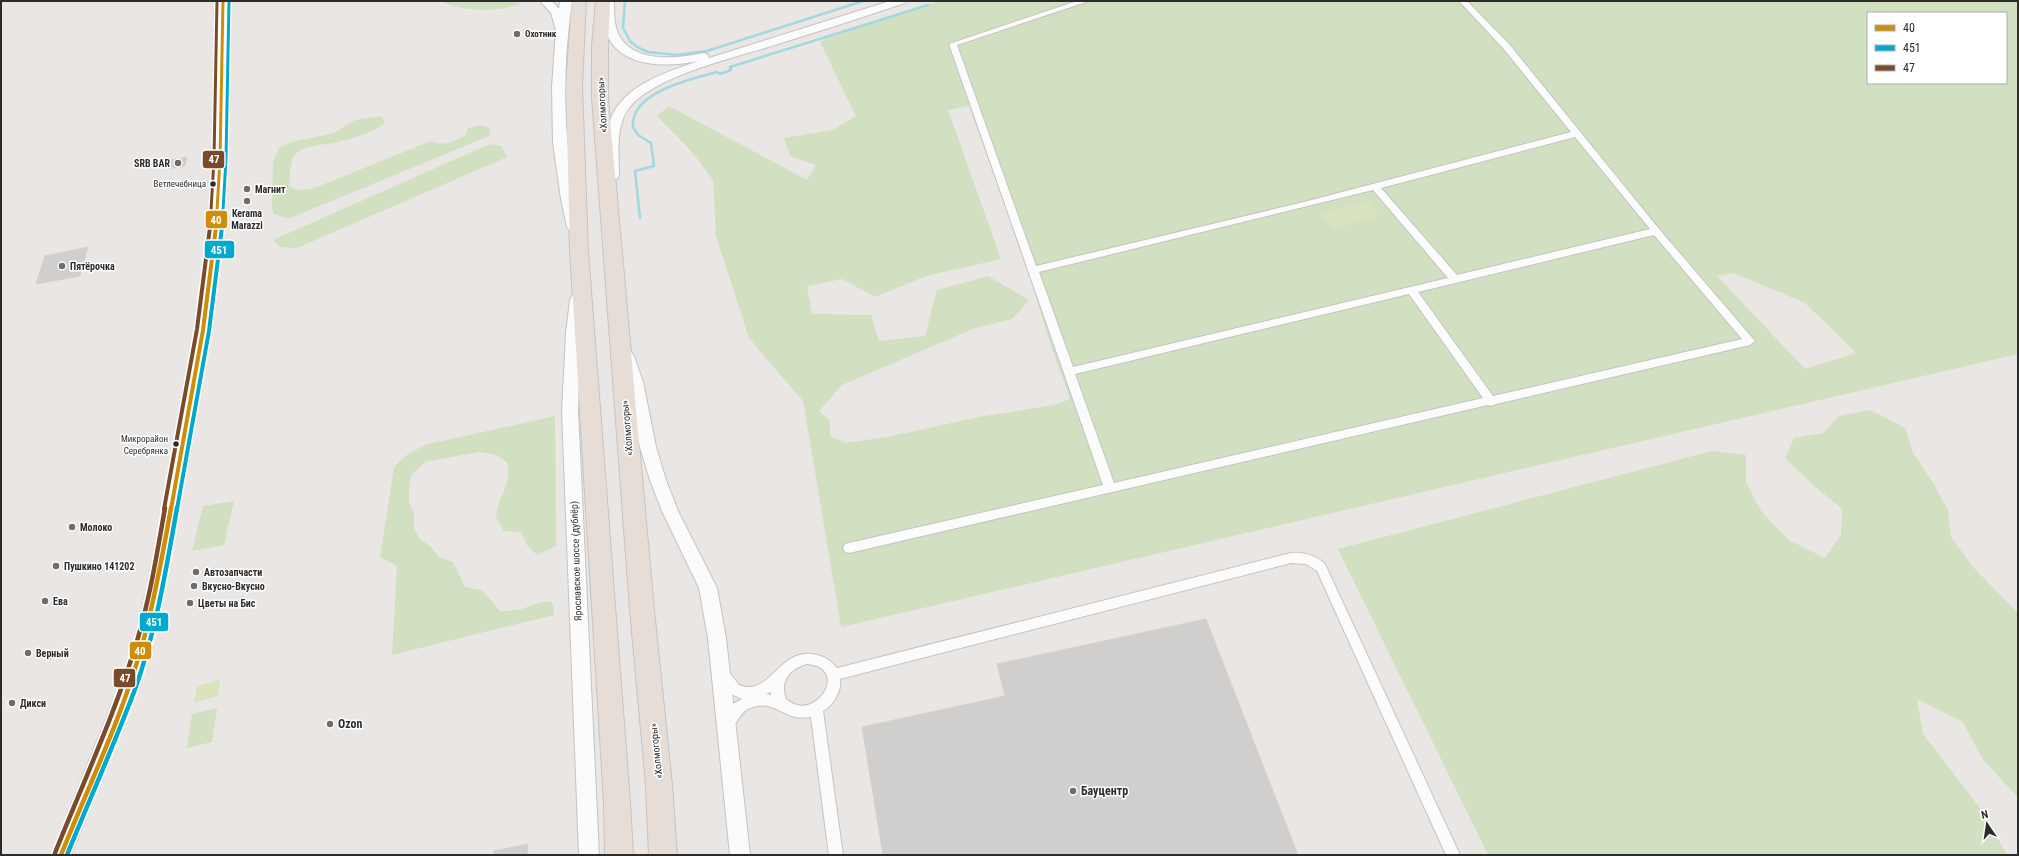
<svg xmlns="http://www.w3.org/2000/svg" width="2019" height="856" viewBox="0 0 2019 856" font-family="'Roboto Condensed',sans-serif">
	<rect width="100%" height="100%" fill="#e9e6e4"/>
	<!-- green -->
	<path fill="#d1e0c1" fill-rule="evenodd" d="M441,1H517L520,4C499,12 460,12 441,1Z
		M941,1H2018V354L841,627L803,401L749,338L716,236L713,180L692,152L657,116L669,106L807,180L816,165L790,156L784,138L833,130L856,116L820,42L826,38ZM1868,13H2006V83H1868ZM969,106L1027,267L1049,340L1070,399L1054,405L979,417L887,437L846,443L830,436V421L819,411L842,385L975,328L1012,319L1029,300L988,276L937,290L925,336L879,341L871,315L812,314L807,286L842,279L875,297L926,276L1001,259L948,110ZM1734,273L1805,303L1856,353L1805,369L1717,276Z
		M382,116L385,123C372,134 350,139 334,143C321,145 305,145 295,154C290,159 290,178 289,186L298,190L312,189L431,141C445,147 452,142 465,136L468,128L481,125L490,128L489,136L288,219L274,214L272,207L273,162L279,148L292,142L334,133L355,120Z
		M490,144L501,146L507,157L297,248L280,247L273,240Z
		M1871,410L1905,428L1913,453L1932,481L1948,510L1951,537L1973,567L2018,613V797L1983,760L1963,722L1917,699L1923,734L1983,812L2007,855H1488L1338,549L1712,451L1746,455V482L1761,511L1789,540L1825,558L1841,535L1842,509L1811,483L1785,458L1794,438L1824,433L1839,416Z
		M555,416L556,546L537,555L527,545L521,532L504,531L496,518C498,494 512,488 507,462L496,455L479,452L425,462L411,475L409,489V502L414,514V528L420,539L431,547L439,557L453,562L465,587L482,590L501,612L522,609L541,602H551L554,607V615L392,655L397,566L380,557L394,467L407,455L424,445Z
		M234,501L224,545L192,551L203,506Z
		M217,708L212,742L187,748L192,714Z"/>
	<!-- pitch -->
	<path fill="#dae3c0" d="M1366,201L1380,216L1334,229L1320,213Z
		M220,680L218,696L194,703L197,686Z"/>
	<g fill="none" stroke-linecap="round" stroke-linejoin="round">
		<!-- stream -->
		<path stroke="#a1d8e1" stroke-width="2.5" d="M625,1L623,28L630,41L637,47L648,52L677,55L707,51L863,1
			M640,218L635,171L654,166L651,143L638,135L633,127C630,92 692,79 717,72L720,74L731,70L730,67L928,5"/>
	</g>
	<!-- building -->
	<path fill="#d1cfcd" stroke="#d4d2cf" d="M187,157L185,166L168,169L170,160Z
		M88,247L80,276L36,284L45,256Z
		M1206,619L1298,855H883L862,727L1005,696L997,664Z
		M528,844L527,855H494V851Z"/>
	<g fill="none" stroke-linecap="round" stroke-linejoin="round">
		<defs>
			<path id="street" d="M1077,1H1089L957,45L1036,266L1304,202L1571,132L1503,48L1459,1H1467L1509,44L1659,229L1755,341L1750,345L1496,404L1491,406L1488,405L849,553L845,552L843,548L845,544L849,543L1103,485L949,44ZM1575,137L1650,229L1457,275L1381,188ZM1373,190L1448,278L1073,367L1039,272ZM1654,235L1742,339L1493,396L1418,292ZM1409,294L1483,398L1114,483L1075,374Z
				M1291,553C1305,552 1315,555 1325,564L1460,855H1446L1317,571L1306,564L1291,563L840,679C842,691 833,706 823,711L843,855H829L811,717C806,718 800,718 795,717C779,713 769,699 748,709C738,714 737,727 728,730L723,728L721,724L731,705L742,699C729,694 723,688 718,676L719,672L724,670L729,672L739,685C771,698 779,645 817,655C826,657 831,661 837,668ZM807,664C811,665 816,665 819,667C841,679 817,711 797,705C793,704 789,701 786,699C779,681 791,668 807,664ZM771,692V695L766,694Z"/>
			<path id="secondary" d="M217,1H229L226,159L223,228L210,330L166,584L152,642L138,689L71,855H51L118,689L134,642L148,584L196,330L209,228L214,159Z
				M540,1H552L559,9L560,1H572C561,78 563,151 581,227L579,230H569L567,227L561,199L553,143L552,87L556,30L551,13Z
				M602,1H614C614,13 614,27 620,37C637,64 678,58 704,53L708,55L709,58L890,1H907L905,3C863,17 820,31 778,44C738,57 655,75 629,108C615,126 619,155 619,176L617,179H607L605,176C606,158 605,139 610,121C622,85 667,72 699,61C669,67 622,69 607,35C603,24 603,12 602,1Z
				M577,295L582,296L584,300L580,333L578,411L599,855H579L562,411L566,333L570,300L572,296Z
				M626,350L631,352L634,356L643,382L656,447L666,480L678,511L717,588L726,638L750,855H730L708,638L699,588L662,511L650,480L640,447L627,382L618,356L621,352Z"/>
			<path id="highway" d="M572,1H586L582,86L588,251L630,802L633,855H605L604,802L570,251L566,86Z
				M596,1H610L608,46V97L654,610L672,785L677,855H649L646,785L630,610L592,97V46Z"/>
		</defs>
		<!-- street casing -->
		<use href="#street" stroke="#c4c3c4" stroke-width="2"/>
		<!-- secondary casing -->
		<use href="#secondary" stroke="#c4c3c4" stroke-width="2"/>
		<!-- highway casing -->
		<use href="#highway" stroke="#c5c4c3" stroke-width="2"/>
		<!-- street -->
		<use href="#street" fill="#fcfbfb" fill-rule="evenodd"/>
		<!-- secondary -->
		<use href="#secondary" fill="#fcfbfb" fill-rule="evenodd"/>
		<!-- highway -->
		<use href="#highway" fill="#e7ddd7" fill-rule="evenodd"/>
		<defs>
			<path id="bus-1-far2" d="M216,228L220,159L223,1"/>
			<path id="bus-1-far1" d="M171,509L203,330L216,227"/>
			<path id="bus-1" d="M61,855C89,785 123,715 143,642C155,598 163,553 171,508"/>
			<path id="bus-2-far2" d="M222,228L226,159L229,1"/>
			<path id="bus-2-far1" d="M177,509L209,331L222,227"/>
			<path id="bus-2" d="M67,855C89,801 113,747 134,692C156,632 166,570 177,508"/>
			<path id="bus-3-far2" d="M210,228L214,159L217,1"/>
			<path id="bus-3-far1" d="M164,509L197,329L210,227"/>
			<path id="bus-3" d="M55,853C83,783 115,714 137,641C150,598 157,553 165,508"/>
		</defs>
		<!-- bus-1-far2 casing -->
		<use href="#bus-1-far2" stroke="#fff" stroke-width="5.5"/>
		<!-- bus-1-far1 casing -->
		<use href="#bus-1-far1" stroke="#fff" stroke-width="7"/>
		<!-- bus-1 casing -->
		<use href="#bus-1" stroke="#fff" stroke-width="8"/>
		<!-- bus-2-far2 casing -->
		<use href="#bus-2-far2" stroke="#fff" stroke-width="5.5"/>
		<!-- bus-2-far1 casing -->
		<use href="#bus-2-far1" stroke="#fff" stroke-width="7"/>
		<!-- bus-2 casing -->
		<use href="#bus-2" stroke="#fff" stroke-width="8"/>
		<!-- bus-3-far2 casing -->
		<use href="#bus-3-far2" stroke="#fff" stroke-width="5.5"/>
		<!-- bus-3-far1 casing -->
		<use href="#bus-3-far1" stroke="#fff" stroke-width="7"/>
		<!-- bus-3 casing -->
		<use href="#bus-3" stroke="#fff" stroke-width="8"/>
		<!-- bus-1-far2 -->
		<use href="#bus-1-far2" stroke="#ce8e09" stroke-width="3"/>
		<!-- bus-1-far1 -->
		<use href="#bus-1-far1" stroke="#ce8e09" stroke-width="4"/>
		<!-- bus-1 -->
		<use href="#bus-1" stroke="#ce8e09" stroke-width="4.5"/>
		<!-- bus-2-far2 -->
		<use href="#bus-2-far2" stroke="#00a9ce" stroke-width="3"/>
		<!-- bus-2-far1 -->
		<use href="#bus-2-far1" stroke="#00a9ce" stroke-width="4"/>
		<!-- bus-2 -->
		<use href="#bus-2" stroke="#00a9ce" stroke-width="4.5"/>
		<!-- bus-3-far2 -->
		<use href="#bus-3-far2" stroke="#7a4b2a" stroke-width="3"/>
		<!-- bus-3-far1 -->
		<use href="#bus-3-far1" stroke="#7a4b2a" stroke-width="4"/>
		<!-- bus-3 -->
		<use href="#bus-3" stroke="#7a4b2a" stroke-width="4.5"/>
	</g>
	<!-- markers -->
	<g fill="#6e6d6c" stroke="#fff" stroke-width="1.5">
		<circle cx="517" cy="34" r="4"/>
		<circle cx="178" cy="163" r="4"/>
		<circle cx="247" cy="189" r="4"/>
		<circle cx="247" cy="201" r="4"/>
		<circle cx="62" cy="266" r="4"/>
		<circle cx="72" cy="527" r="4"/>
		<circle cx="56" cy="566" r="4"/>
		<circle cx="196" cy="572" r="4"/>
		<circle cx="194" cy="586" r="4"/>
		<circle cx="45" cy="601" r="4"/>
		<circle cx="190" cy="603" r="4"/>
		<circle cx="28" cy="653" r="4"/>
		<circle cx="12" cy="703" r="4"/>
		<circle cx="330" cy="724" r="4"/>
		<circle cx="1073" cy="791" r="4"/>
	</g>
	<g fill="#2c2c2c" stroke="#fff" stroke-width="1.5">
		<circle cx="213" cy="184" r="3.5"/>
		<circle cx="176" cy="444" r="3.5"/>
	</g>
	<g text-anchor="middle" dominant-baseline="central" stroke-width="3" stroke-linejoin="round" paint-order="stroke">
		<!-- far-poi labels -->
		<g font-size="9" font-weight="bold" fill="#2c2c2c" stroke="#fff" text-anchor="start">
			<text x="525" y="34">Охотник</text>
		</g>
		<!-- bus labels -->
		<g font-size="9" fill="#2c2c2c" stroke="#fff" text-anchor="end">
			<text x="206" y="184">Ветлечебница</text>
			<text x="168" y="439">Микрорайон<tspan x="168" dy="12">Серебрянка</tspan></text>
		</g>
		<!-- street labels -->
		<g font-size="10" fill="#2c2c2c" stroke="#fff">
			<text transform="translate(602 105) rotate(-93)">«Холмогоры»</text>
			<text transform="translate(627 428) rotate(-95)">«Холмогоры»</text>
			<text transform="translate(576 561) rotate(-92)">Ярославское шоссе (дублёр)</text>
			<text transform="translate(656 751) rotate(-96)">«Холмогоры»</text>
		</g>
		<!-- poi labels -->
		<g font-size="10" font-weight="bold" fill="#2c2c2c" stroke="#fff" text-anchor="start">
			<text x="170" y="163" text-anchor="end">SRB BAR</text>
			<text x="255" y="189">Магнит</text>
			<text x="247" y="213" text-anchor="middle">Kerama<tspan x="247" dy="12">Marazzi</tspan></text>
			<text x="70" y="266">Пятёрочка</text>
			<text x="80" y="527">Молоко</text>
			<text x="64" y="566">Пушкино 141202</text>
			<text x="204" y="572">Автозапчасти</text>
			<text x="202" y="586">Вкусно-Вкусно</text>
			<text x="53" y="601">Ева</text>
			<text x="198" y="603">Цветы на Бис</text>
			<text x="36" y="653">Верный</text>
			<text x="20" y="703">Дикси</text>
		</g>
		<!-- near-poi labels -->
		<g font-size="12" font-weight="bold" fill="#2c2c2c" stroke="#fff" text-anchor="start">
			<text x="338" y="724">Ozon</text>
			<text x="1081" y="791">Бауцентр</text>
		</g>
	</g>
	<g stroke="#fff" stroke-width="1.5">
		<rect x="202" y="150" width="23" height="19" rx="4" fill="#7a4b2a"/>
		<rect x="205" y="210" width="23" height="19" rx="4" fill="#ce8e09"/>
		<rect x="204" y="240" width="31" height="19" rx="4" fill="#00a9ce"/>
		<rect x="139" y="612" width="30" height="20" rx="4" fill="#00a9ce"/>
		<rect x="129" y="641" width="23" height="19" rx="4" fill="#ce8e09"/>
		<rect x="113" y="668" width="23" height="20" rx="4" fill="#7a4b2a"/>
	</g>
	<g font-size="11" text-anchor="middle" font-weight="bold" fill="#fff">
		<text x="214" y="163">47</text>
		<text x="216" y="224">40</text>
		<text x="219" y="254">451</text>
		<text x="154" y="626">451</text>
		<text x="140" y="655">40</text>
		<text x="125" y="682">47</text>
	</g>
	<!-- border -->
	<rect width="2019" height="856" fill="none" stroke="#2c2c2c" stroke-width="4"/>
	<!-- legend -->
	<rect x="1867" y="12" width="140" height="72" fill="#ffffff" stroke="#ababab"/>
	<rect x="1875" y="25" width="20" height="6" fill="#ce8e09" stroke="#ababab"/>
	<text x="1903" y="32" font-size="12" fill="#2c2c2c">40</text>
	<rect x="1875" y="45" width="20" height="6" fill="#00a9ce" stroke="#ababab"/>
	<text x="1903" y="52" font-size="12" fill="#2c2c2c">451</text>
	<rect x="1875" y="65" width="20" height="6" fill="#7a4b2a" stroke="#ababab"/>
	<text x="1903" y="72" font-size="12" fill="#2c2c2c">47</text>
	<!-- north arrow -->
	<g transform="translate(1987 824) rotate(347)" stroke="#ffffff" stroke-width="3" paint-order="stroke">
	<path d="M0-3L7 15L0 10L-7 15Z" fill="#2c2c2c"/>
	<text y="-6" font-size="11" font-weight="bold" text-anchor="middle" fill="#2c2c2c">N</text>
	</g>
</svg>
